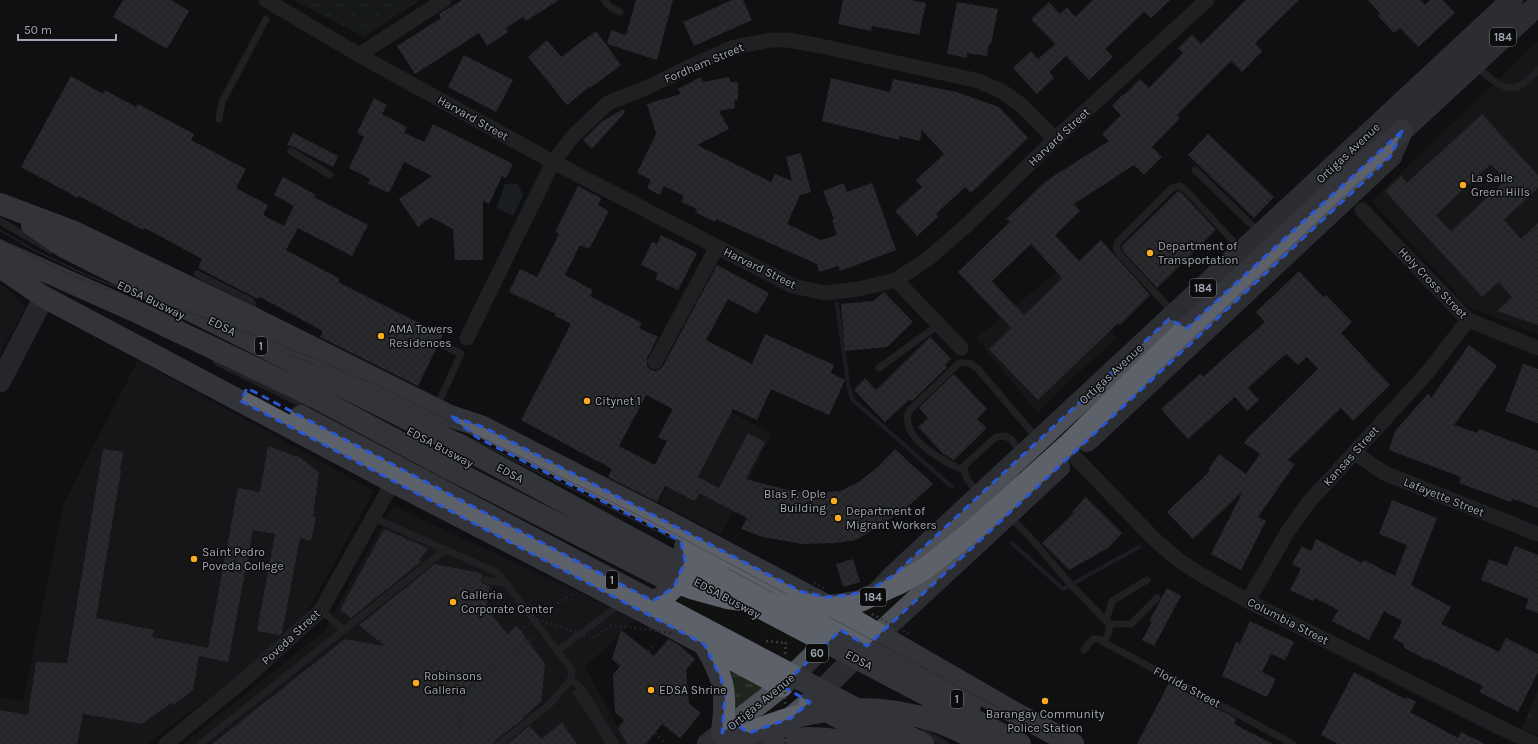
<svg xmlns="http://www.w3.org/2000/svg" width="1538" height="744" viewBox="0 0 1538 744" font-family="Karla,sans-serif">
	<defs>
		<pattern id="grass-tufts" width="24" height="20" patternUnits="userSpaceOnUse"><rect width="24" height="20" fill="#1d251d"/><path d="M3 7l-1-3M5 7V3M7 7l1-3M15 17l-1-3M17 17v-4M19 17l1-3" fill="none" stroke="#3b423b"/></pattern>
		<pattern id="building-cross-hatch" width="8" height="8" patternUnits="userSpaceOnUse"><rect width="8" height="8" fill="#3c3e42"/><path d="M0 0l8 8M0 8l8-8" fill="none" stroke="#55575b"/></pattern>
	</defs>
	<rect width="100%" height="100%" fill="#111112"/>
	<!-- built -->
	<path fill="#1d1d1f" d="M1538,41V334L1469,307L1372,201Z
		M1057,272L1117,337L1037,412L976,338Z
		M0,284L8,288L25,307L0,355Z
		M138,360L374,491L305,616L238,676L148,744H0V697L23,701L64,503Z
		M710,402L772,433L721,535L659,502Z
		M393,506L636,619L585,667L627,744H183L324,631Z"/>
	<!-- grass -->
	<path fill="url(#grass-tufts)" d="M294,0H420L364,37Z
		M727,667L765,686L734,714Z
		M1538,690V735L1522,729Z"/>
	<!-- water -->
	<path fill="#273036" d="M505,184H518L523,195L513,216L497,208Z"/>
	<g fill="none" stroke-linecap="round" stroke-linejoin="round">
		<!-- stream -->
		<path stroke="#273036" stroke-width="4" d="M837,304L848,383L852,399L952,487
			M1012,543L1063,589L1139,547"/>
	</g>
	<!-- building -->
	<path fill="url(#building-cross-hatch)" fill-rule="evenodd" d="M123,0H171L189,11L167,49L113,17Z
		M462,0H559L526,21L523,17L506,28L508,32L487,46L479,33L415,74L397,46L441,18L439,14Z
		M636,0H673L657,60L607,44L611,30L626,35Z
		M732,0H743L752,20L694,46L683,22Z
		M843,0H911L926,3L919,35L872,26L871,31L838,24Z
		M1093,0H1170L1151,18L1144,12L1105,49L1113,57L1089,80L1066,56L1049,72L1054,78L1037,94L1013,68L1031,51L1038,59L1055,44L1031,19L1049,2L1060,14L1067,7L1075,17Z
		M1246,0H1299L1255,43L1262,51L1242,72L1231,61L1177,115L1180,118L1152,147L1162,157L1144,175L1134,165L1074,204L1080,211L1055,235L1079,261L1101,240L1150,295L1120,325L1118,323L1038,400L989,349L1011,328L958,272L1010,222L1006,219L1046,181L1109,141L1102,134L1121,115L1112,106L1123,94L1124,95L1140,79L1149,88L1183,53L1178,48L1192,34L1201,44ZM1031,244L1062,278L1024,315L992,281Z
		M1368,0H1421L1425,5L1430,0H1443L1455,13L1418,47L1400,28L1394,33L1378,16L1380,13Z
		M957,2L998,9L991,44L989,43L987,56L967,53V58L947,54Z
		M596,31L621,65L590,88L589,87L567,105L528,57L547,40L561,57Z
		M464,55L513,80L496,112L448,87Z
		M71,76L103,94L105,90L136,107L138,104L194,134L191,140L246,169L236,188L268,205L263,215L284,226L294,206L274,195L283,177L316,195L314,197L368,225L352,256L298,228L286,250L340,279L338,282L443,335L441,339H437L434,341L435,345L437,347L418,386L320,337L323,331L260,297L258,299L198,268L202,259L145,228L143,230L79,196L78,198L21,167Z
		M701,77L703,82L729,77L730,82H738V100H734L735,108L719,111L729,129L697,145L771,182L775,174L792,181L786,157L801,153L811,192L800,195L787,224L821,240L837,235L832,220L834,219L823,191L844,183L847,192L872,183L896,250L840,271L838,266L819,272L817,264L716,219L715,222L695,212L697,209L681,202L684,196L664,186L660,195L647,188L651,180L637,173L656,134L647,104L681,94L678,89Z
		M831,78L890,92L893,79L956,92L999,107L1028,138L971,193L965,187L936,214L938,217L917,236L895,211L922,187L916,180L944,154L922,130L920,141L899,136V140L822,121Z
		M374,98L387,105L382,114L407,127L404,133L424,142L433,124L513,164L506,178L502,176L489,204L483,201V260H455L453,229L431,217L418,227L399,199L432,176L404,162L389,193L368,183L370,179L349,168L364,137L357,133Z
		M623,109L625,112L592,149L583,140L600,123Z
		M1482,114L1538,175V188L1504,220L1521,239L1538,223V325L1497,311L1512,297L1499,282L1482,297L1385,191L1401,176L1407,183ZM1491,164L1506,180L1451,231L1436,215Z
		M293,133L338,156L333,167L294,147L287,145Z
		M1208,134L1274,197L1254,218L1188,155Z
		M578,186L601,198L598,205L609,211L589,249L580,245L565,275L593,290L590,296L642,323L639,328L658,337L647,358V366L650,370L656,371L660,369L663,366L717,265L769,293L757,314L728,299L706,340L752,364L765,334L834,365L831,373L845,380L829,415L771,389L757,420L733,409L698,477L719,488L748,433L765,442L746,479L791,491L818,493L841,491L860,481L878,467L895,449L933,484L904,510L856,540L835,543L802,544L763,537L741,529L747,518L699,493L695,501L665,486L657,502L608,477L612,469L521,420L571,324L555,316L556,314L509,292L520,269L537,277L559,234L555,232ZM646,395L673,409L658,437L667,441L655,465L619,446Z
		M1178,191L1182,193L1216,230L1157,288L1124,252L1121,247Z
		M661,235L697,253L678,290L655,279L658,273L641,265L652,242L657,244Z
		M1299,271L1323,297L1326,295L1352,322L1341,333L1390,385L1353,421L1341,408L1288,460L1295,464L1258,517L1266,521L1241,570L1211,554L1243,491L1193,539L1167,512L1210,471L1208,470L1219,454L1246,474L1260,454L1244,443L1249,437L1318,369L1307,357L1298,365L1286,354L1248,388L1259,400L1247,411L1235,397L1188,439L1161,409L1200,374L1203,377L1265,322L1256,312Z
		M884,292L913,322L887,347L845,351L841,304L874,301Z
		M930,337L951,359L945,365L947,367L912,401L910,399L885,422L854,390L865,378L876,390Z
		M1469,345L1497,366L1454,425L1478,433L1479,429L1538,451V508L1513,499L1511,502L1459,483L1461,477L1389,450L1395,431L1428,394L1431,398Z
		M1523,364L1538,369V423L1505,411Z
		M954,374L987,409L977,419L987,428L954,460L943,454L918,427L928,418L919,408Z
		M268,446L301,458L319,472L313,516L316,517L311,541L300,538L282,633L280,635L257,631L275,534L253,530L228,662L199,656L193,690L173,705L171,703L142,724L83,714L77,744H0V710L28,715L36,662L67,663L103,449L123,452L120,471H121L96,618L154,630L152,637L208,648L238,488L260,492Z
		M1086,497L1122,533L1108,548L1069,570L1042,543L1074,513L1072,512Z
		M1392,500L1437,518L1411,585L1451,607L1441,624L1499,652L1506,638L1538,654V672L1518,712L1479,692L1483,686L1428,659L1427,660L1403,647L1404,644L1393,638L1402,621L1384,611L1369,640L1332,621L1338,610L1315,598L1313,601L1290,590L1301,569L1292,564L1302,546L1311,551L1316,539L1362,563L1364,560L1395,576L1407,545L1379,534Z
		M384,529L428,548L419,561H422L351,618L340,610Z
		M1515,546L1538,555V613L1525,608L1529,599L1481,580L1489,559L1507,566Z
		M853,559L860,582L843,587L836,564Z
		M435,564L480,573L483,576L481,579L482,583L490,586L486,607L507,634L517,626L545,664L541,702L523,717L524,718L496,740L494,744H212L345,639L385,646L359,625Z
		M1167,588L1181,596L1154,646L1142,640L1152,622L1149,621Z
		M1250,621L1294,642L1285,660L1271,654L1262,672L1276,679L1267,697L1222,676L1236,642L1240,643Z
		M621,630L654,656L668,639L679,645L695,659L686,670L689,704L701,713L680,738L662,724L646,744H627L618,728L624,720L615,712L613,675L620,666L612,659Z
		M1354,672L1405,699L1407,697L1416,702L1410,712L1458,738L1461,732L1485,744H1338L1321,735Z
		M1169,683L1237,719L1234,724L1273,744H1137Z
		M562,722L577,744H507L530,726L541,739Z"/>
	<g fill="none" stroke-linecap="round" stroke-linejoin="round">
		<!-- path -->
		<path stroke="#373a3e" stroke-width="2.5" stroke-dasharray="2 3" stroke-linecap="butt" d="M541,615L572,594
			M648,652L655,644
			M655,733L666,744
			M459,744L463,692L536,636"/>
		<!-- lane -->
		<path stroke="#313337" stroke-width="7" d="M604,0L609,6L620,12
			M1476,66C1489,77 1507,97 1524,83C1529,80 1534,75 1538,70
			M219,119L222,102L266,19
			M291,151L330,175
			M1195,170L1259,232
			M0,221L50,250
			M197,274L251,301L253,305L248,314
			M1173,312L1120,255L1116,248L1118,242L1172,188L1179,186L1185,189L1241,250
			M217,362L306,406
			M879,368L938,325
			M436,408L461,354L439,343
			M964,470C947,464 924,450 913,435C909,430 908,423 907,417L910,410L959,363H969L977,368L1037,438
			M979,493C972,485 962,477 965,465L996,437L1005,436L1011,439L1021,453
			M1010,517L1030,537L1072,586L1109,624V631L1104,643
			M374,518L498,573L572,670L571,679L550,704L499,744
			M486,580L507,584
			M321,610L344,630
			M1106,621L1112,601L1147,580
			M1109,624H1131L1157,598
			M1084,650L1093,639H1098L1293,744
			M557,651L621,604
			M571,679L582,689L616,744
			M576,693L595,719L609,744
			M200,744L446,549"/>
		<!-- street -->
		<path stroke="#313337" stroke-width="15" d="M266,0L359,55L553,162L793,286L825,293L859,289L896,280L929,258L967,225L1055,139L1207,0
			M359,55L444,0
			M1362,210L1468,320L1538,348
			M896,280L961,348
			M467,338L553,162L574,135L608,103L648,87L693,65L734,47L771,40H788L821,46L979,81L1003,92L1020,104L1055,139
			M655,362L717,247
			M1355,453L1384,473L1538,534
			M1072,454L1154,539L1177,559L1200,574L1248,601L1499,727L1535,744
			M1248,601L1288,531L1308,503L1427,373L1468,320
			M166,744L245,679L321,610L393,482"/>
		<!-- secondary -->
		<path stroke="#3f4247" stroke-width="21" d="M0,382L44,297"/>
		<!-- primary -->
		<path stroke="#4d5057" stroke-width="22" d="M1087,441L1391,156L1402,131L1538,5
			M878,592L894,575L1512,0
			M708,744L782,686L840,630
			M758,744L810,702L879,634L1059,467"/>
		<!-- highway -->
		<path stroke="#5d6169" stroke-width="22" d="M1347,178L1402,131
			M0,204L72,231L253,318L450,416L483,427L669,522L852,619L1015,713L1073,744
			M32,225L64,247L457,444
			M0,251L137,312L311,395L448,468
			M0,267L44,297L393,482L629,604L782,686
			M685,547L863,650L872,652L970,706
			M637,604C660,603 678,590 684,567
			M704,644C714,661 724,679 724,699C725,710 723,722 722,733
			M810,702L888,744
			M774,744C799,734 830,738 856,744"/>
		<!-- tram -->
		<path stroke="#484b50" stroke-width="1" d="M0,230L32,249L86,275L119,288L277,343L374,384L654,523L1066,744
			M0,239C36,259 72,277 110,290
			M282,351L313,364
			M462,434L678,542
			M729,569L816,616"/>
		<!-- path-bridge -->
		<path stroke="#373a3e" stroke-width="2.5" stroke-dasharray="2 3" stroke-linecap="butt" d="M810,591L814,582L826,589
			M872,614L910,634
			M521,631L535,619L593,638L612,625L673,633
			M766,641L785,643
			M785,654L786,641
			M785,704V691
			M785,744V737"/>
		<!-- lane-bridge -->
		<path stroke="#313337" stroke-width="7" d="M923,733L945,744"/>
		<!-- highway-bridge -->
		<path stroke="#5d6169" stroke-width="22" d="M301,416L923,744
			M457,444L727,590
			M448,468L664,578L694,589L727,598L779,605L815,607L838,605L860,601L900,583L926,568L970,533L1068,445L1160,354L1347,178
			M759,607L1020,744
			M730,744C792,707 869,699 938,722C954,728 970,736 985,744"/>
	</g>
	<!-- marked area -->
	<path d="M0 0H1538V744H0ZM1402,131L1391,156L867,646L841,630L782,686L810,702L791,718L749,733L737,725H732L722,733L725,697L721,678L704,644L241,401L247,388L653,601L674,587L685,561L681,541L478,438L450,416L483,427L802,592L826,597L850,595L873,588L894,575L1169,319L1187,328Z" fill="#111112" fill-opacity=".55" fill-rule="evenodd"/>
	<path fill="none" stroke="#2a57d4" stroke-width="3" stroke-dasharray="8 5" stroke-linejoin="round" d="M1402,131L1391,156L867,646L841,630L782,686L810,702L791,718L749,733L737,725H732L722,733L725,697L721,678L704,644L241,401L247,388L653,601L674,587L685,561L681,541L478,438L450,416L483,427L802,592L826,597L850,595L873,588L894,575L1169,319L1187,328Z"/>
	<!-- markers -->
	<g fill="#fbab20" stroke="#0c0c0d" stroke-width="1.5">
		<circle cx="1463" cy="185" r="4"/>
		<circle cx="1150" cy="253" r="4"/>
		<circle cx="381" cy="336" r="4"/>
		<circle cx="587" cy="401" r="4"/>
		<circle cx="834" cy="501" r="4"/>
		<circle cx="838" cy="518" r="4"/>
		<circle cx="194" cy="559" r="4"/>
		<circle cx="453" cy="602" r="4"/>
		<circle cx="416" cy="683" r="4"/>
		<circle cx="651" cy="690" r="4"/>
		<circle cx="1045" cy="701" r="4"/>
	</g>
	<g text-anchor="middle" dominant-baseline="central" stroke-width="3" stroke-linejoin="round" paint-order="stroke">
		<!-- shield labels -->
		<g fill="#0c0c0d" stroke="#747882" stroke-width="1">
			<rect x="1490" y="28" width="26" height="18" rx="3"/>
			<rect x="1190" y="279" width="26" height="18" rx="3"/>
			<rect x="255" y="337" width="12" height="18" rx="3"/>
			<rect x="606" y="571" width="12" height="18" rx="3"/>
			<rect x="860" y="588" width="26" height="18" rx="3"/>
			<rect x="806" y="644" width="22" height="18" rx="3"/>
			<rect x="951" y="690" width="12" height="18" rx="3"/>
		</g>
		<g font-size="11" font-weight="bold" fill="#a1a7b4">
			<text x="1503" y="37">184</text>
			<text x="1203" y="288">184</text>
			<text x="261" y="346">1</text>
			<text x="612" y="580">1</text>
			<text x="873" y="597">184</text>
			<text x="817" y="653">60</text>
			<text x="957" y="699">1</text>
		</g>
		<!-- street labels -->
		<g font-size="12" fill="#a1a7b4" stroke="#0c0c0d">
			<text transform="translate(704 63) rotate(-23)">Fordham Street</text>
			<text transform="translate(473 118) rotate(29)">Harvard Street</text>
			<text transform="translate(1059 137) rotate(-43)">Harvard Street</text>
			<text transform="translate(1348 153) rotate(-43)">Ortigas Avenue</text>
			<text transform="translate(760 268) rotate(26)">Harvard Street</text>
			<text transform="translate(1433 283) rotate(46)">Holy Cross Street</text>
			<text transform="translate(151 300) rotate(26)">EDSA Busway</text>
			<text transform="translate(222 326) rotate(27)">EDSA</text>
			<text transform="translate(1111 374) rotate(-43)">Ortigas Avenue</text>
			<text transform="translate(440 447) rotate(28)">EDSA Busway</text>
			<text transform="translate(1351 456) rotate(-48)">Kansas Street</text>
			<text transform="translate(510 473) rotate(28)">EDSA</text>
			<text transform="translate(1444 497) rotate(22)">Lafayette Street</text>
			<text transform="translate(727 598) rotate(28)">EDSA Busway</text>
			<text transform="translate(1288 621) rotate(27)">Columbia Street</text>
			<text transform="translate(291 637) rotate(-43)">Poveda Street</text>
			<text transform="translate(859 660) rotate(28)">EDSA</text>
			<text transform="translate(1187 687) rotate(28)">Florida Street</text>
			<text transform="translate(761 702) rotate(-39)">Ortigas Avenue</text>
		</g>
		<!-- poi labels -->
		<g font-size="12" fill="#a1a7b4" stroke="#0c0c0d" text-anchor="start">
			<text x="1471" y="178">La Salle<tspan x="1471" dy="14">Green Hills</tspan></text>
			<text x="1158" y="246">Department of<tspan x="1158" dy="14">Transportation</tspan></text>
			<text x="389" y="329">AMA Towers<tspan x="389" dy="14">Residences</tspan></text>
			<text x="595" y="401">Citynet 1</text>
			<text x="826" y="494" text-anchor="end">Blas F. Ople<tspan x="826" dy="14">Building</tspan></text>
			<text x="846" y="511">Department of<tspan x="846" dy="14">Migrant Workers</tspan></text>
			<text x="202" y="552">Saint Pedro<tspan x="202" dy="14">Poveda College</tspan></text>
			<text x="461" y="595">Galleria<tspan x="461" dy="14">Corporate Center</tspan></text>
			<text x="424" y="676">Robinsons<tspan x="424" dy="14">Galleria</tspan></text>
			<text x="659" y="690">EDSA Shrine</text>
			<text x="1045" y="714" text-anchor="middle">Barangay Community<tspan x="1045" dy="14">Police Station</tspan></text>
		</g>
	</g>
	<!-- scale -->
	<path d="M18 34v6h98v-6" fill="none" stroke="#a1a7b4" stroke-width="2"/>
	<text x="24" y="34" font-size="12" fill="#a1a7b4" stroke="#0c0c0d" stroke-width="3" paint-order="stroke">50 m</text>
</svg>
